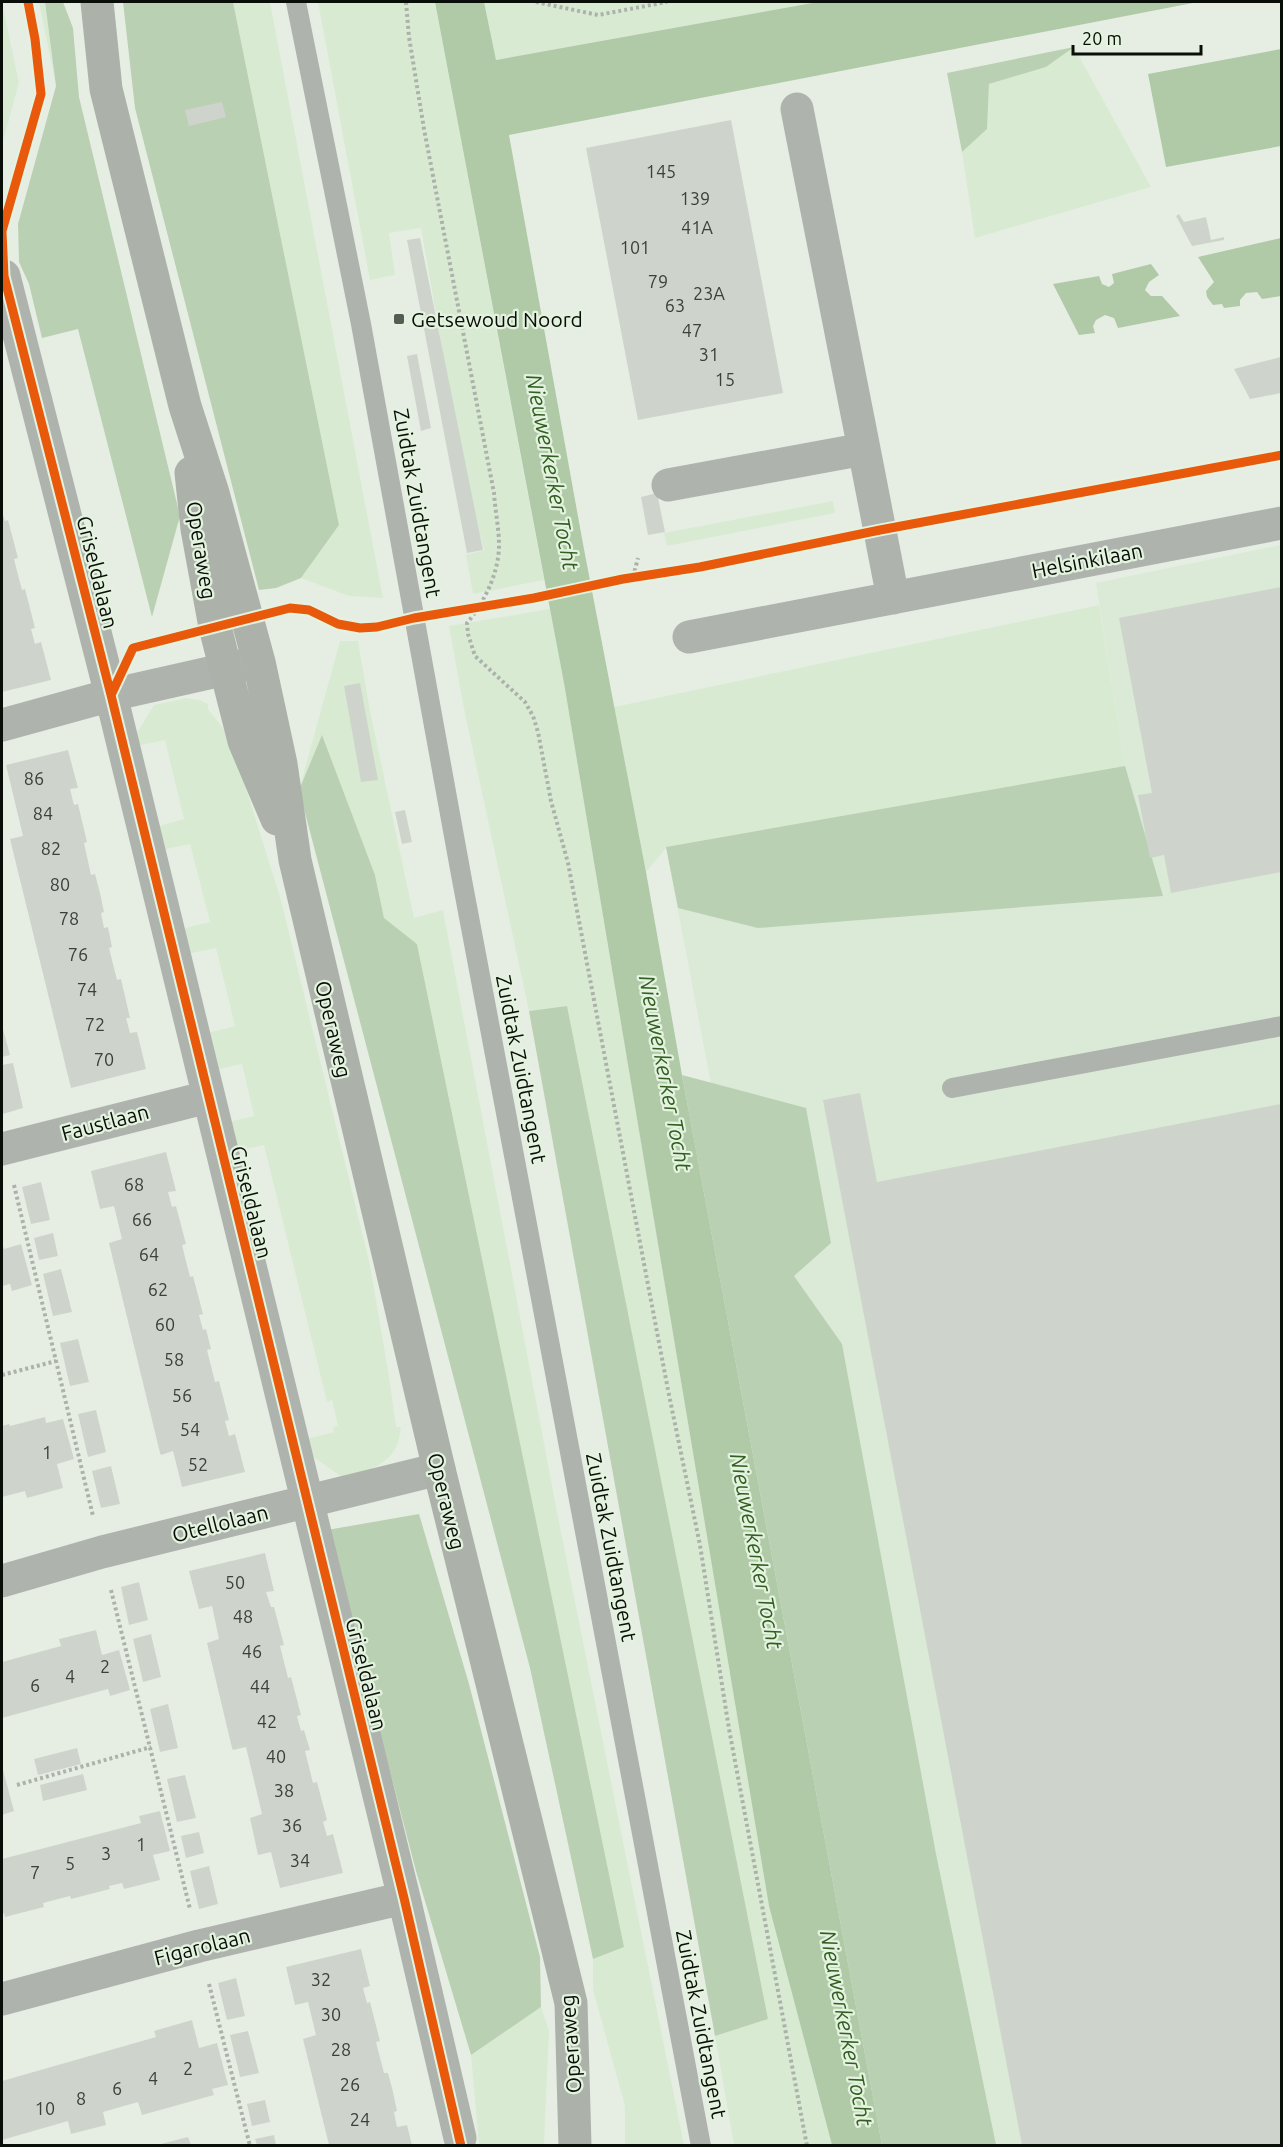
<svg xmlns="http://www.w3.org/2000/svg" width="1283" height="2147" viewBox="0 0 1283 2147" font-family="Ubuntu,sans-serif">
	<rect width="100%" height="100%" fill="#e6eee4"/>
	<!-- built -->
	<path fill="#dbe9d7" d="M1281,545V2145H913L666,847L1125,766L1096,583Z"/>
	<!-- green -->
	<path fill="#d8ebd2" d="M2,2L19,83L2,145Z
		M39,2H45L56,86Z
		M233,2H270L383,598L349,596L301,578L339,525Z
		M318,2H435L544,580L473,594L466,555L484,550L459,445L421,228L389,233L395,275L370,280Z
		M484,2H818L496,60Z
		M1074,47L1151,187L975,238L962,152L987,129L989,84L1046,67Z
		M833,501L835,513L667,546L664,533Z
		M1099,605L1125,766L667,847L646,872L614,707Z
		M550,609L564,683L769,1906L832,2145H734L715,2036L768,2019L566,1006L529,1011L464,709L449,626Z
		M340,641H358L370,711L414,918L443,910L558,1517L684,2145H625V2106L593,1990V1959L623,1947L417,944L384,918L375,875L322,736L299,790Z
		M186,698L199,700L208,704V709L230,737L281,900L370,1265L389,1376L396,1427H401C398,1464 373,1469 342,1477L309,1454L306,1439L334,1432L333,1427L338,1426L332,1400L327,1402L264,1145L236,1151L228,1122L254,1116L242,1064L215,1070L207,1033L235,1026L216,948L187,954L181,929L210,922L190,844L162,850L156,827L184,819L165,740L136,746L134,738L154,705Z
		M541,2007L549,2031L544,2145H479L471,2055Z"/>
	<!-- forest -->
	<path fill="#bad0b3" d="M45,2H63L73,28L79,97L180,516L152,617L78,329L42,338L29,284L19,262L18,224L56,86Z
		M123,2H233L339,525L301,578L276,588L259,590L135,108Z
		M1074,47L1046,67L989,84L987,129L962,152L947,73Z
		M322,735L375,875L384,918L417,944L624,1947L593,1959L530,1668L299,790Z
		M1125,766L1163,896L758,928L678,908L666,847Z
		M567,1006L768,2019L715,2036L529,1011Z
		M682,1075L806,1108L831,1243L794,1276L842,1344L936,1854L996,2145H882Z
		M419,1514L469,1684L540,1957L541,2007L471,2055L416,1871L327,1530Z"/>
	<!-- water -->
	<path fill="#b0caa8" d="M435,2H484L496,60L818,2H1198L509,135L583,544L646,872L682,1075L882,2145H832L769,1906L564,683Z
		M1281,49V146L1166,167L1148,74Z
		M1281,238V296L1262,299L1257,292L1246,293L1240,300V306L1224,308L1222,304L1213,305L1207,297L1206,291L1214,282L1198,257Z
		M1151,264L1159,275L1149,282L1145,290L1151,296H1162L1180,316L1118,328L1114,318L1105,315L1096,320L1093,326L1095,333L1079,335L1053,284L1099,276L1102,284L1109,287L1114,283L1112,274Z"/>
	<!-- building -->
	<path fill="#ced4cc" d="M222,102L226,117L189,126L185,110Z
		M731,120L783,393L638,420L586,148Z
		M1179,214L1184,222L1206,217L1211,240L1224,237V240L1192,246L1176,216Z
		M420,238L483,550L467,553L407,240Z
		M417,354L431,428L421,431L407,356Z
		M1281,357V393L1250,399L1234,369Z
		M657,493L665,532L648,535L641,497Z
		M2,511L5,521L8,520L18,558L14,559L18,575L22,590L25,589L35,628L31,629L35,644L41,642L51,680L2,692Z
		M1281,587V872L1171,893L1164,855L1150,858L1138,795L1152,793L1119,618Z
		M360,683L378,780L361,782L344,686Z
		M68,750L78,788L70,789L74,805L78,804L87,842L84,843L91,875L95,874L100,893L104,912L101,913L104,928L108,927L112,947L109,948L117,980L121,979L130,1018H126L130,1033L137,1032L146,1069L71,1088L10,839L23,836L6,765Z
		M405,810L412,842L402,844L395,812Z
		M2,1029H3L10,1055L2,1057Z
		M13,1063L23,1108L3,1114L2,1106V1065Z
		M860,1093L877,1182L1281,1104V2145H1022L823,1100Z
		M166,1152L176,1191L168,1192L172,1207L176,1206L186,1244L182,1245L190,1277L193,1276L203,1314L199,1315L203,1330L206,1329L211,1349L207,1350L215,1382L219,1381L229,1420L225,1421L229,1436L235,1434L245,1472L182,1487L173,1451L161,1455L160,1453L109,1243L122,1239L114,1206L100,1209L91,1171Z
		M41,1182L50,1220L31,1224L22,1187Z
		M53,1233L58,1256L39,1260L34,1238Z
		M2,1243L4,1249L21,1244L32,1285L12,1291L10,1284L2,1286Z
		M61,1269L72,1312L53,1316L43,1274Z
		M78,1339L89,1382L70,1386L60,1343Z
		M96,1410L106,1452L88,1457L78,1414Z
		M45,1417L46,1423L63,1419L74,1459L57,1464L63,1488L27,1498L25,1491L2,1497V1426L9,1424L10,1426Z
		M111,1466L120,1504L101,1508L92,1471Z
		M265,1553L274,1591L266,1592L271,1607H274L284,1645L280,1646L288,1678L291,1677L301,1715L297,1716L301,1731L304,1730L310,1750L305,1751L313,1783L317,1782L327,1820L323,1822L327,1836L333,1834L343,1873L280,1888L271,1852L258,1855L250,1818L262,1814L246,1747L233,1750L232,1748L207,1643L219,1639L212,1606L199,1609L189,1571Z
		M139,1582L148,1620L129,1625L121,1587Z
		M96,1630L102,1655L119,1650L130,1690L110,1696L108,1689L2,1718V1662L61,1646L59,1639Z
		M151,1634L161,1677L143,1682L133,1639Z
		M168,1704L178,1748L160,1752L150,1709Z
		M77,1748L81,1764L38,1775L34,1759Z
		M2,1766L14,1811L2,1815Z
		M83,1774L87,1790L43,1801L40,1785Z
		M185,1775L196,1818L177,1822L167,1779Z
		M160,1811L170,1851L153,1855L160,1880L124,1889L122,1883L109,1886L110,1889L71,1899L70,1896L43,1903L44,1907L5,1917L4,1913L2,1914V1859L141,1823L139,1816Z
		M199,1832L204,1853L186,1858L181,1836Z
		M209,1866L218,1904L199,1909L190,1871Z
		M361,1949L370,1986L363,1988L367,2003L370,2002L380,2041L376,2042L384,2073H388L393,2092L397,2111L394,2112L397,2127L407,2125L412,2145H329L303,2039L316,2035L308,2002L295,2005L286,1967Z
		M236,1978L245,2016L227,2020L218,1983Z
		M192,2020L199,2048L217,2043L228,2085L212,2089L214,2095L142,2115L138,2102L103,2112L106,2125L71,2134L68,2121L2,2140V2081L156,2037L154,2031Z
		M248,2031L259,2073L240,2077L230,2035Z
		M265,2100L270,2122L252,2126L247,2104Z
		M274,2135L276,2145H257L255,2139Z
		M188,2137L191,2145H157Z"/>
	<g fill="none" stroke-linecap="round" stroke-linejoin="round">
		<!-- path -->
		<path stroke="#acb2ab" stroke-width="4" stroke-dasharray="3 3" stroke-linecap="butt" d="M406,2L409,37L424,129L494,493C495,510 499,528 499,545C499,573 484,603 467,623L468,634L475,656L525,702L533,716L538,732L551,801L568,863L668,1390L700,1545L729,1729L807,2146
			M536,2L598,15L667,2
			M633,577L638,558
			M14,1185L93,1516
			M2,1375L56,1361
			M111,1590L190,1909
			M17,1785L151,1747
			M209,1984L250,2146"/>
		<!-- service -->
		<path stroke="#aeb4ad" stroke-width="20" d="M296,2L361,324L462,880L701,2146
			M952,1088L1282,1026"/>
		<!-- minor -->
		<path stroke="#aeb4ad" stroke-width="33" d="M2,277L4,276L111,695L404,1898L460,2138
			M864,449L893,598
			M668,485L864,449L797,109
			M689,637L1282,523
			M2,725L111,695L253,663
			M2,1149L208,1097
			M2,1581L102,1552L439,1469
			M2,1999L199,1946L404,1898"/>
		<!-- secondary -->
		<path stroke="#acb2aa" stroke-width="33" d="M97,2L106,89L185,406L213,493L259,662L281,764L295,860L439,1469L571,2003L575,2146
			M191,473L197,529L215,627L244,741L277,819"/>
		<defs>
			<path id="cycleway" d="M2,231L41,94L35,39L28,2
				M2,232L4,276L111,695L404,1898L461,2146
				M111,695L133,648L290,608L309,610L338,624L360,628L377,627L414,618L534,598L623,579L700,567L880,530L1282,455"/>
		</defs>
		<!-- cycleway casing -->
		<use href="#cycleway" stroke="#e4f3df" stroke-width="13"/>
		<!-- cycleway -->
		<use href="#cycleway" stroke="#e8590c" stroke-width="9"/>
	</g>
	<!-- markers -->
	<rect fill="#565c55" stroke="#e4f3df" stroke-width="2" x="393" y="313" width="12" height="12" rx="3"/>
	<g text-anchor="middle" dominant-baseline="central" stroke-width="4.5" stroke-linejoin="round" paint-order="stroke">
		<!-- number labels -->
		<g font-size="18" fill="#3b403a">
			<text x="661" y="171">145</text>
			<text x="695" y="198">139</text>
			<text x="697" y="227">41A</text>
			<text x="635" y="247">101</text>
			<text x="658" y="281">79</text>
			<text x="709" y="293">23A</text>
			<text x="675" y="305">63</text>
			<text x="692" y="330">47</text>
			<text x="709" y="354">31</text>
			<text x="725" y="379">15</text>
			<text x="34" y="778">86</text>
			<text x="43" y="813">84</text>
			<text x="51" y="848">82</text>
			<text x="60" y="884">80</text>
			<text x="69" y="918">78</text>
			<text x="78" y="954">76</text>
			<text x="87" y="989">74</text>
			<text x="95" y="1024">72</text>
			<text x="104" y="1059">70</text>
			<text x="134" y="1184">68</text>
			<text x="142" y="1219">66</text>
			<text x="149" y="1254">64</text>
			<text x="158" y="1289">62</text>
			<text x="165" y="1324">60</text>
			<text x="174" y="1359">58</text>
			<text x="182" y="1395">56</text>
			<text x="190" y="1429">54</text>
			<text x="47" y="1452">1</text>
			<text x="198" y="1464">52</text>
			<text x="235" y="1582">50</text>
			<text x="243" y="1616">48</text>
			<text x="252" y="1651">46</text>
			<text x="105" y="1666">2</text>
			<text x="70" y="1676">4</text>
			<text x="35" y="1685">6</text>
			<text x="260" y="1686">44</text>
			<text x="267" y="1721">42</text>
			<text x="276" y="1756">40</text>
			<text x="284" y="1790">38</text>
			<text x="292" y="1825">36</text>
			<text x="141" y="1844">1</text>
			<text x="106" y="1853">3</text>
			<text x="300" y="1860">34</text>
			<text x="70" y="1863">5</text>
			<text x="35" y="1872">7</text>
			<text x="321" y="1979">32</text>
			<text x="331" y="2014">30</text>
			<text x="341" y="2049">28</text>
			<text x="188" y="2068">2</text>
			<text x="153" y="2078">4</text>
			<text x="350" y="2084">26</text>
			<text x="117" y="2088">6</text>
			<text x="81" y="2098">8</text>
			<text x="45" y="2108">10</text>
			<text x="360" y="2119">24</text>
		</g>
		<!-- poi labels -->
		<g font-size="21" fill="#090e08" stroke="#e4f3df" text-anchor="start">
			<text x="411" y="319">Getsewoud Noord</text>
		</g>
		<!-- street labels -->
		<g font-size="21" fill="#090e08" stroke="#e4f3df">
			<text transform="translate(418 503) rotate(80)">Zuidtak Zuidtangent</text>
			<text transform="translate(202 550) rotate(81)">Operaweg</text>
			<text transform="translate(1087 560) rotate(-11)">Helsinkilaan</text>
			<text transform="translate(98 572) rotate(76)">Griseldalaan</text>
			<text transform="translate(334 1029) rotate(77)">Operaweg</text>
			<text transform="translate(522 1069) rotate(79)">Zuidtak Zuidtangent</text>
			<text transform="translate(105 1122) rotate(-15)">Faustlaan</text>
			<text transform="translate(252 1202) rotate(76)">Griseldalaan</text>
			<text transform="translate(447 1501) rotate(76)">Operaweg</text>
			<text transform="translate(220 1523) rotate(-14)">Otellolaan</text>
			<text transform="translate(612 1547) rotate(79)">Zuidtak Zuidtangent</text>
			<text transform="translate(367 1674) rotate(76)">Griseldalaan</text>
			<text transform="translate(202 1946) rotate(-14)">Figarolaan</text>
			<text transform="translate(702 2024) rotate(79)">Zuidtak Zuidtangent</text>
			<text transform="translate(570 2044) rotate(-94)">Operaweg</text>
		</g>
		<!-- water labels -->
		<g font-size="22" font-style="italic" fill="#325e21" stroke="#e4f3df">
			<text transform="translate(553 472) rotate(79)">Nieuwerkerker Tocht</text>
			<text transform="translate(666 1073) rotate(79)">Nieuwerkerker Tocht</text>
			<text transform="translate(757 1551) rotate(79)">Nieuwerkerker Tocht</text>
			<text transform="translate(847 2028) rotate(79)">Nieuwerkerker Tocht</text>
		</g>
	</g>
	<!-- border -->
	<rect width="1283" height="2147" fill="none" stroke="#090e08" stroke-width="6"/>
	<!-- scale -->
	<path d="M1073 45v9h128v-9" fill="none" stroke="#090e08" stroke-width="3"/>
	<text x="1082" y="45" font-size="18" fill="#090e08" stroke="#e4f3df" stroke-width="4.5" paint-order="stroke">20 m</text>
</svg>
